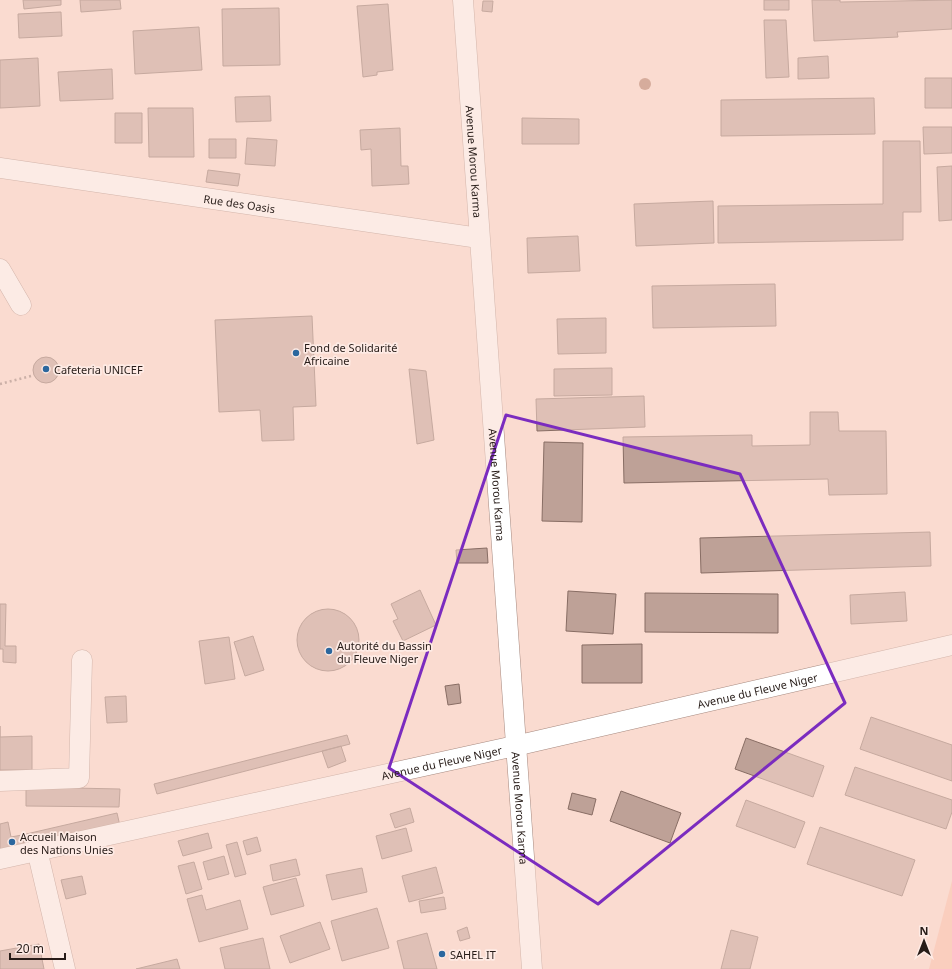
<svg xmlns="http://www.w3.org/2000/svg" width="952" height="969" viewBox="0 0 952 969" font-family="'Noto Sans',sans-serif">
	<rect width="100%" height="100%" fill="#fadbd0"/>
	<!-- green -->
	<path fill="#fabea9" d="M952,881V969H929Z"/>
	<!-- building -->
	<path fill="#bea197" stroke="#886d64" d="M23,0H61V5L24,9Z
		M80,0H120L121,9L81,12Z
		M764,0H789V10H764Z
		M812,0H840V2L952,0V29L897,32L898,37L814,41Z
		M483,1H493L492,12L482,11Z
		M388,4L393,70L377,72V75L363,77L357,6Z
		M279,8L280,65L223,66L222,9Z
		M61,12L62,36L19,38L18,14Z
		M764,20H786L789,77L766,78Z
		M199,27L202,70L135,74L133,31Z
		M828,56L829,78L798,79V58Z
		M38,58L40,106L0,108V60Z
		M112,69L113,99L60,101L58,72Z
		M925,78H952V108H925Z
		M270,96L271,121L236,122L235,97Z
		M874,98L875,134L721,136V100Z
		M148,108H193L194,157H149Z
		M115,113H142V143H115Z
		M522,118L579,119V144H522Z
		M923,127H952V153L924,154Z
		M400,128L401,166H408L409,184L372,186L371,149L361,150L360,130Z
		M247,138L277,140L275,166L245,164Z
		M209,139H236V158H209Z
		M883,141H920L921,212H903V240L718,243V206L883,204Z
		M952,166V220L939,221L937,167Z
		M208,170L240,174L238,186L206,182Z
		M713,201L714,243L636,246L634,204Z
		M578,236L580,271L528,273L527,238Z
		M775,284L776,326L653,328L652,286Z
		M312,316L316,406L293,407L294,440L262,441L260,410L219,412L215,320Z
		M606,318V353L558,354L557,319Z
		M33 370a13 13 0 1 1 26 0a13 13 0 1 1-26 0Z
		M612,368V395L554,396V369Z
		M409,369L426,371L434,440L417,444Z
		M644,396L645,427L537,431L536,399Z
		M810,412H838L839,431H886L887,494L829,495L828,479L624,483L623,437L752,435V446L810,445Z
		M544,442L583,443L582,522L542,521Z
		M930,532L931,566L701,573L700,538Z
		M487,548L488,563H457L456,550Z
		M420,590L436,625L403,641L393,621L398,619L391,604Z
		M568,591L616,594L613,634L566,631Z
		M905,592L907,621L851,624L850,595Z
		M645,593L778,594V633L645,632Z
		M0,604H6L5,646H16V663L3,662V649H0Z
		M297 640a31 31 0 1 1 62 0a31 31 0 1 1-62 0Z
		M253,636L264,670L245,676L234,642Z
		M229,637L235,679L205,684L199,641Z
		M642,644V683H582V645Z
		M459,684L461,703L448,705L445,686Z
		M126,696L127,722L107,723L105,697Z
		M871,717L952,745V781L860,749Z
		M0,726V737L32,736V770H0Z
		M347,735L350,744L157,794L154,784Z
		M746,738L824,766L813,797L735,769Z
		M341,746L346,761L328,768L322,751Z
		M855,767L952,800V812L946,829L845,795Z
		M26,787L120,789L119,807L26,806Z
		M621,791L681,813L670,843L610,821Z
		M572,793L596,799L592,815L568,809Z
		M746,800L805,822L795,848L736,826Z
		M410,808L414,822L395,828L390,814Z
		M117,813L120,826L25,848L22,835Z
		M8,822L11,837L22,835L25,848L0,854V824Z
		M820,827L915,860L902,896L807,864Z
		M406,828L412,851L382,859L376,836Z
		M208,833L212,848L183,856L178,841Z
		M257,837L261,851L247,855L243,841Z
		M237,842L246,874L235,877L226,845Z
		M224,856L229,874L208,880L203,862Z
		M296,859L300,875L273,881L270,865Z
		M194,862L202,889L186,894L178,866Z
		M436,867L443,893L409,902L402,876Z
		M362,868L367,892L332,900L326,875Z
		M82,876L86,894L66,899L61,880Z
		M296,878L304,906L271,915L263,887Z
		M202,895L206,910L240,900L248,929L199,942L187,899Z
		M444,897L446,909L421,913L419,901Z
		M377,908L389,948L342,961L331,921Z
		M320,922L330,949L290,963L280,936Z
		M467,927L470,938L460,941L457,931Z
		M731,930L758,937L750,969H721Z
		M427,933L437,969H404L397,941Z
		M263,938L270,969H225L220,948Z
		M39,944L44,969H0V951Z
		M177,959L180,969H136Z"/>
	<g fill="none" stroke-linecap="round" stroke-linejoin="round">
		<defs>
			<g id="minor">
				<path id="s1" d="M463,0L532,969"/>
				<path id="s2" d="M0,168L479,238"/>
				<path d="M0,269L21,305"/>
				<path d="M0,781L79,778L82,660"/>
				<path d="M37,850L65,969"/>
				<path id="s3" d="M0,859L515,746L952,645"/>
			</g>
		</defs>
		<!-- minor casing -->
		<use href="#minor" stroke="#a6897f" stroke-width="21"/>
		<!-- path -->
		<path stroke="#937d76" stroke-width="2.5" stroke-dasharray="2 3" stroke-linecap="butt" d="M0,384L31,376"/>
		<!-- minor -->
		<use href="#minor" stroke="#fff" stroke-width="20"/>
	</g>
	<!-- trees -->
	<circle fill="#ab745e" cx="645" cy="84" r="6"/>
	<!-- marked area -->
	<path d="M0 0H952V969H0ZM506,415L740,474L845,703L598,904L389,768Z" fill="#fadbd0" fill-opacity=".55" fill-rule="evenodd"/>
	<path fill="none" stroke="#7b2cbf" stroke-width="3" stroke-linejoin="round" d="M506,415L740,474L845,703L598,904L389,768Z"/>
	<!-- markers -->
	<g fill="#2b679e" stroke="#feebe5" stroke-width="1.5">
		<circle cx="296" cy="353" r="4"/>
		<circle cx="46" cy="369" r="4"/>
		<circle cx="329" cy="651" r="4"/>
		<circle cx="12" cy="842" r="4"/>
		<circle cx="442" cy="954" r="4"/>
	</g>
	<g text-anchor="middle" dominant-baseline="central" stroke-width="3.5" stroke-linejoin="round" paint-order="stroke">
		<!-- street labels -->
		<g font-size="11" fill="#271c18" stroke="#feebe5">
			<text stroke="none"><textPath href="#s1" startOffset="162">Avenue Morou Karma</textPath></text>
			<text stroke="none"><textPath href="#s2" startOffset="242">Rue des Oasis</textPath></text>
			<text stroke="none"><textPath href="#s1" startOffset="486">Avenue Morou Karma</textPath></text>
			<text stroke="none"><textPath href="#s3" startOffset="776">Avenue du Fleuve Niger</textPath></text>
			<text stroke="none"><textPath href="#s3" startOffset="452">Avenue du Fleuve Niger</textPath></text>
			<text stroke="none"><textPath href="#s1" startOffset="810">Avenue Morou Karma</textPath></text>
		</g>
		<!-- poi labels -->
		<g font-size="11" fill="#271c18" stroke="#feebe5" text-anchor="start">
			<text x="304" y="347">Fond de Solidarité<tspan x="304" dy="13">Africaine</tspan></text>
			<text x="54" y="369">Cafeteria UNICEF</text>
			<text x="337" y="645">Autorité du Bassin<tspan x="337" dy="13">du Fleuve Niger</tspan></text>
			<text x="20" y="836">Accueil Maison<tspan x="20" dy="13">des Nations Unies</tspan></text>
			<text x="450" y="954">SAHEL IT</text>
		</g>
	</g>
	<!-- north arrow -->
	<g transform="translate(924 941)" stroke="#feebe5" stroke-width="3" paint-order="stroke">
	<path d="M0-3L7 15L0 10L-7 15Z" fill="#271c18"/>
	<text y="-6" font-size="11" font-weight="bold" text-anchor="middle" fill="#271c18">N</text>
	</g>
	<!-- scale -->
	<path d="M10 953v6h55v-6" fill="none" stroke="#271c18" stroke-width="2"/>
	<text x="16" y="953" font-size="12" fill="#271c18" stroke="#feebe5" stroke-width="3" paint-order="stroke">20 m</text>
</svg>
